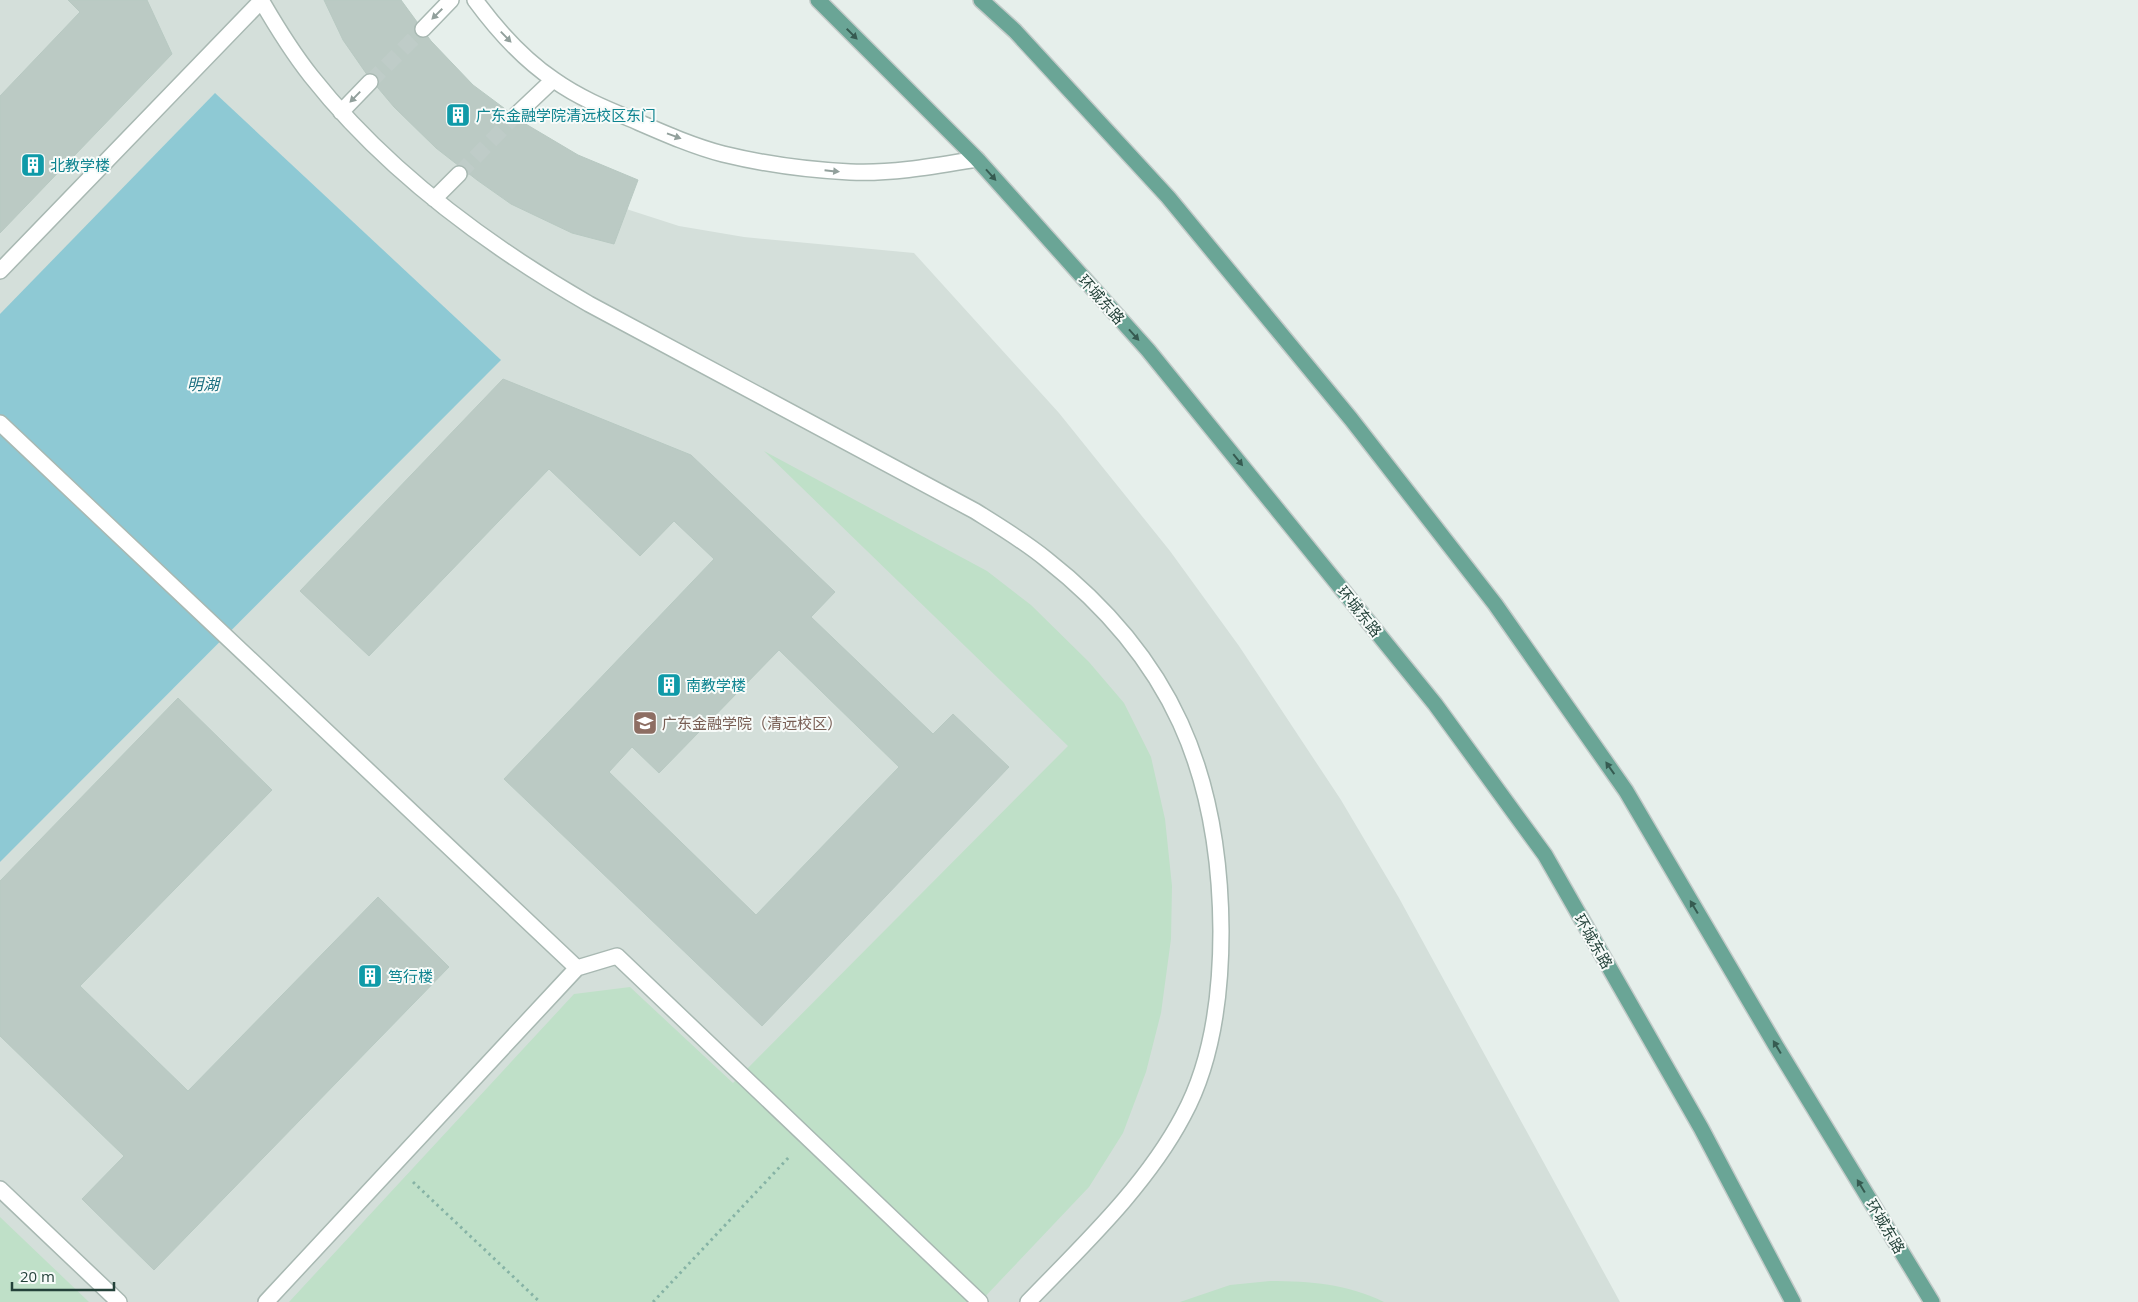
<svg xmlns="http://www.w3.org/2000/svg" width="2138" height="1302" viewBox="0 0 2138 1302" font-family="'Open Sans','Noto Sans SC',sans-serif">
	<rect width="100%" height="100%" fill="#e6efeb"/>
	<!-- built -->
	<path fill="#d4dfda" d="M0,0H368L617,206L679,226L744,237L914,253L1059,413L1170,551L1239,646L1341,800L1399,898L1620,1302H0Z"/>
	<!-- green -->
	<path fill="#bfe0c8" d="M764,451L987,571L1031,605L1089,662L1124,703L1151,757L1165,819L1172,886L1171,939L1161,1013L1146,1072L1123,1133L1089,1187L980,1302H289L574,994L630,987L733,1083L1068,746Z
		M0,1217L89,1302H0Z
		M1270,1281C1310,1281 1348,1284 1384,1302H1180L1230,1285Z"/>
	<!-- water -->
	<path fill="#8ec9d4" d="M215,93L501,360L0,862V314Z"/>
	<!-- building -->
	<path fill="#bbcac4" stroke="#b8c9c2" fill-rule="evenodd" d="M68,0H147L172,54L0,233V96L80,12Z
		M324,0H401L431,41L473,85L524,123L578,155L638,180L614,244L572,233L511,204L477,180L436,148L394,107L368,76L343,40Z
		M503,379L691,455L835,592L811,617L933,734L953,714L1009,767L762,1026L504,779L714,559L674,521L640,556L549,469L369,656L300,591ZM779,650L899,767L756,915L609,772L632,747L659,773Z
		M178,698L272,790L80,986L188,1091L378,897L449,967L154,1270L82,1199L124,1156L0,1036V881Z"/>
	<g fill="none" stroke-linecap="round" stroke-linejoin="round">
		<!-- minor-tunnel -->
		<path stroke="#bfccc8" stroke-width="15" stroke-dasharray="15 8" stroke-linecap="butt" d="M370,82L423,29
			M459,174L516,115"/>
		<defs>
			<path id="minor" d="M261,0C276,26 292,52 311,76C386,171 485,244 589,304L975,511C999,526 1024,541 1046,559C1172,658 1220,773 1221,931C1221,993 1213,1061 1183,1116C1146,1186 1083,1245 1028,1302
				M475,0C497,30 523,59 554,80C578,97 604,108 631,119C661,132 692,146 723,154C764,164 807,170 850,172C893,174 935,166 977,159
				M423,29L451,0
				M341,112L370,82
				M516,115L553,80
				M434,199L459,174
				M0,271L261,1
				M0,423L577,968L617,956L980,1302
				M0,1189L119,1302
				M266,1302L577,968"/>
			<path id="major" d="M818,0L977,159L1148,350L1435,704L1545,855L1701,1128L1793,1302
				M981,0L1015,31L1168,197L1351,419L1495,604L1626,791L1776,1046L1932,1302"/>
		</defs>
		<!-- minor casing -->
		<use href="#minor" stroke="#a8b8b2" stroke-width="18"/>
		<!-- major casing -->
		<use href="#major" stroke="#c2cac8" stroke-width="18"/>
		<!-- path -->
		<path stroke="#86b3a5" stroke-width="3" stroke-dasharray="2.5 4" stroke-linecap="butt" d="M413,1182L540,1302
			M653,1302L790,1156"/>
		<!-- minor -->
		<use href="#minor" stroke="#fff" stroke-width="15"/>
		<!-- major -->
		<use href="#major" stroke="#6aa596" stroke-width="15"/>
	</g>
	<!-- one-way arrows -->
	<defs><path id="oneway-solid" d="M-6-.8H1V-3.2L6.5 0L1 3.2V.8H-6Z" transform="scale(1.25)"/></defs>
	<g fill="#92a09c">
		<use href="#oneway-solid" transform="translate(437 14) rotate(135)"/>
		<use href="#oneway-solid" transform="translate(506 37) rotate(46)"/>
		<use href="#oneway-solid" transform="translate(355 97) rotate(134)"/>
		<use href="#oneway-solid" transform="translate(674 136) rotate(20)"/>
		<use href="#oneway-solid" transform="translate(832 171) rotate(6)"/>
	</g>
	<g fill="#365b51">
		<use href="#oneway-solid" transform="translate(852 34) rotate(45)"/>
		<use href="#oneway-solid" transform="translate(991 175) rotate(48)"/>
		<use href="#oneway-solid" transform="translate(1134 335) rotate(48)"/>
		<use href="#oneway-solid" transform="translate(1238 460) rotate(51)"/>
		<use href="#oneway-solid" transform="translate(1610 768) rotate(-125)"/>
		<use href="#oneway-solid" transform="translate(1694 907) rotate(-121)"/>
		<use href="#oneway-solid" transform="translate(1777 1047) rotate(-121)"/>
		<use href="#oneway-solid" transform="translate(1861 1186) rotate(-121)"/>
	</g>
	<!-- icons -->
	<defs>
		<symbol id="building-square" viewBox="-11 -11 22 22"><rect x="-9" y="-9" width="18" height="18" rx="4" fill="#0f9aa8" stroke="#f7fbf9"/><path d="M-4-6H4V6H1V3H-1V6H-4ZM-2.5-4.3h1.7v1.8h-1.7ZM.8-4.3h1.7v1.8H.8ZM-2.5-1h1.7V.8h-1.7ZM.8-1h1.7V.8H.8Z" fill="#fff"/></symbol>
		<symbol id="university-square" viewBox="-11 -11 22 22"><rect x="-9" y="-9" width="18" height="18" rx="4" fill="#8d6e63" stroke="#f7fbf9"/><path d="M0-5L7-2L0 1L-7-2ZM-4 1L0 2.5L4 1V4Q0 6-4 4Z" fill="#fff"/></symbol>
	</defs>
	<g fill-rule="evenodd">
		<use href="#building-square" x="444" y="101" width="28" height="28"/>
		<use href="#building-square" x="19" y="151" width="28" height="28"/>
		<use href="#building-square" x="655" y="671" width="28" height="28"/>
		<use href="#university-square" x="631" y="709" width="28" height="28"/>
		<use href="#building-square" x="356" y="962" width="28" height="28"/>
	</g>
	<g text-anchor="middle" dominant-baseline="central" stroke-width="4" stroke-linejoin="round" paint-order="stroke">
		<!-- culture labels -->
		<g font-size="15" fill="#0d838f" stroke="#f7fbf9" text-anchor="start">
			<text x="476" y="115">广东金融学院清远校区东门</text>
			<text x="50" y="165">北教学楼</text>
			<text x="686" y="685">南教学楼</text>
			<text x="388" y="976">笃行楼</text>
		</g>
		<!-- street labels -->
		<g font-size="15" fill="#24423a" stroke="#f7fbf9">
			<text transform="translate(1102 299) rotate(48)">环城东路</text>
			<text transform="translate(1360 611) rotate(51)">环城东路</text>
			<text transform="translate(1594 941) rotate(60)">环城东路</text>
			<text transform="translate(1886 1226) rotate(59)">环城东路</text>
		</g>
		<!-- education labels -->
		<g font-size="15" fill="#785e54" stroke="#f7fbf9" text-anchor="start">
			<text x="662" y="723">广东金融学院（清远校区）</text>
		</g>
		<!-- water labels -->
		<g font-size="16" font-style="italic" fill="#1c6f80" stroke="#f7fbf9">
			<text x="203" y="384">明湖</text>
		</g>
	</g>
	<!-- scale -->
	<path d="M12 1282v8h102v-8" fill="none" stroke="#24423a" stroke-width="2.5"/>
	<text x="20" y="1282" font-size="15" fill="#24423a" stroke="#f7fbf9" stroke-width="4" paint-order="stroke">20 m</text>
</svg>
